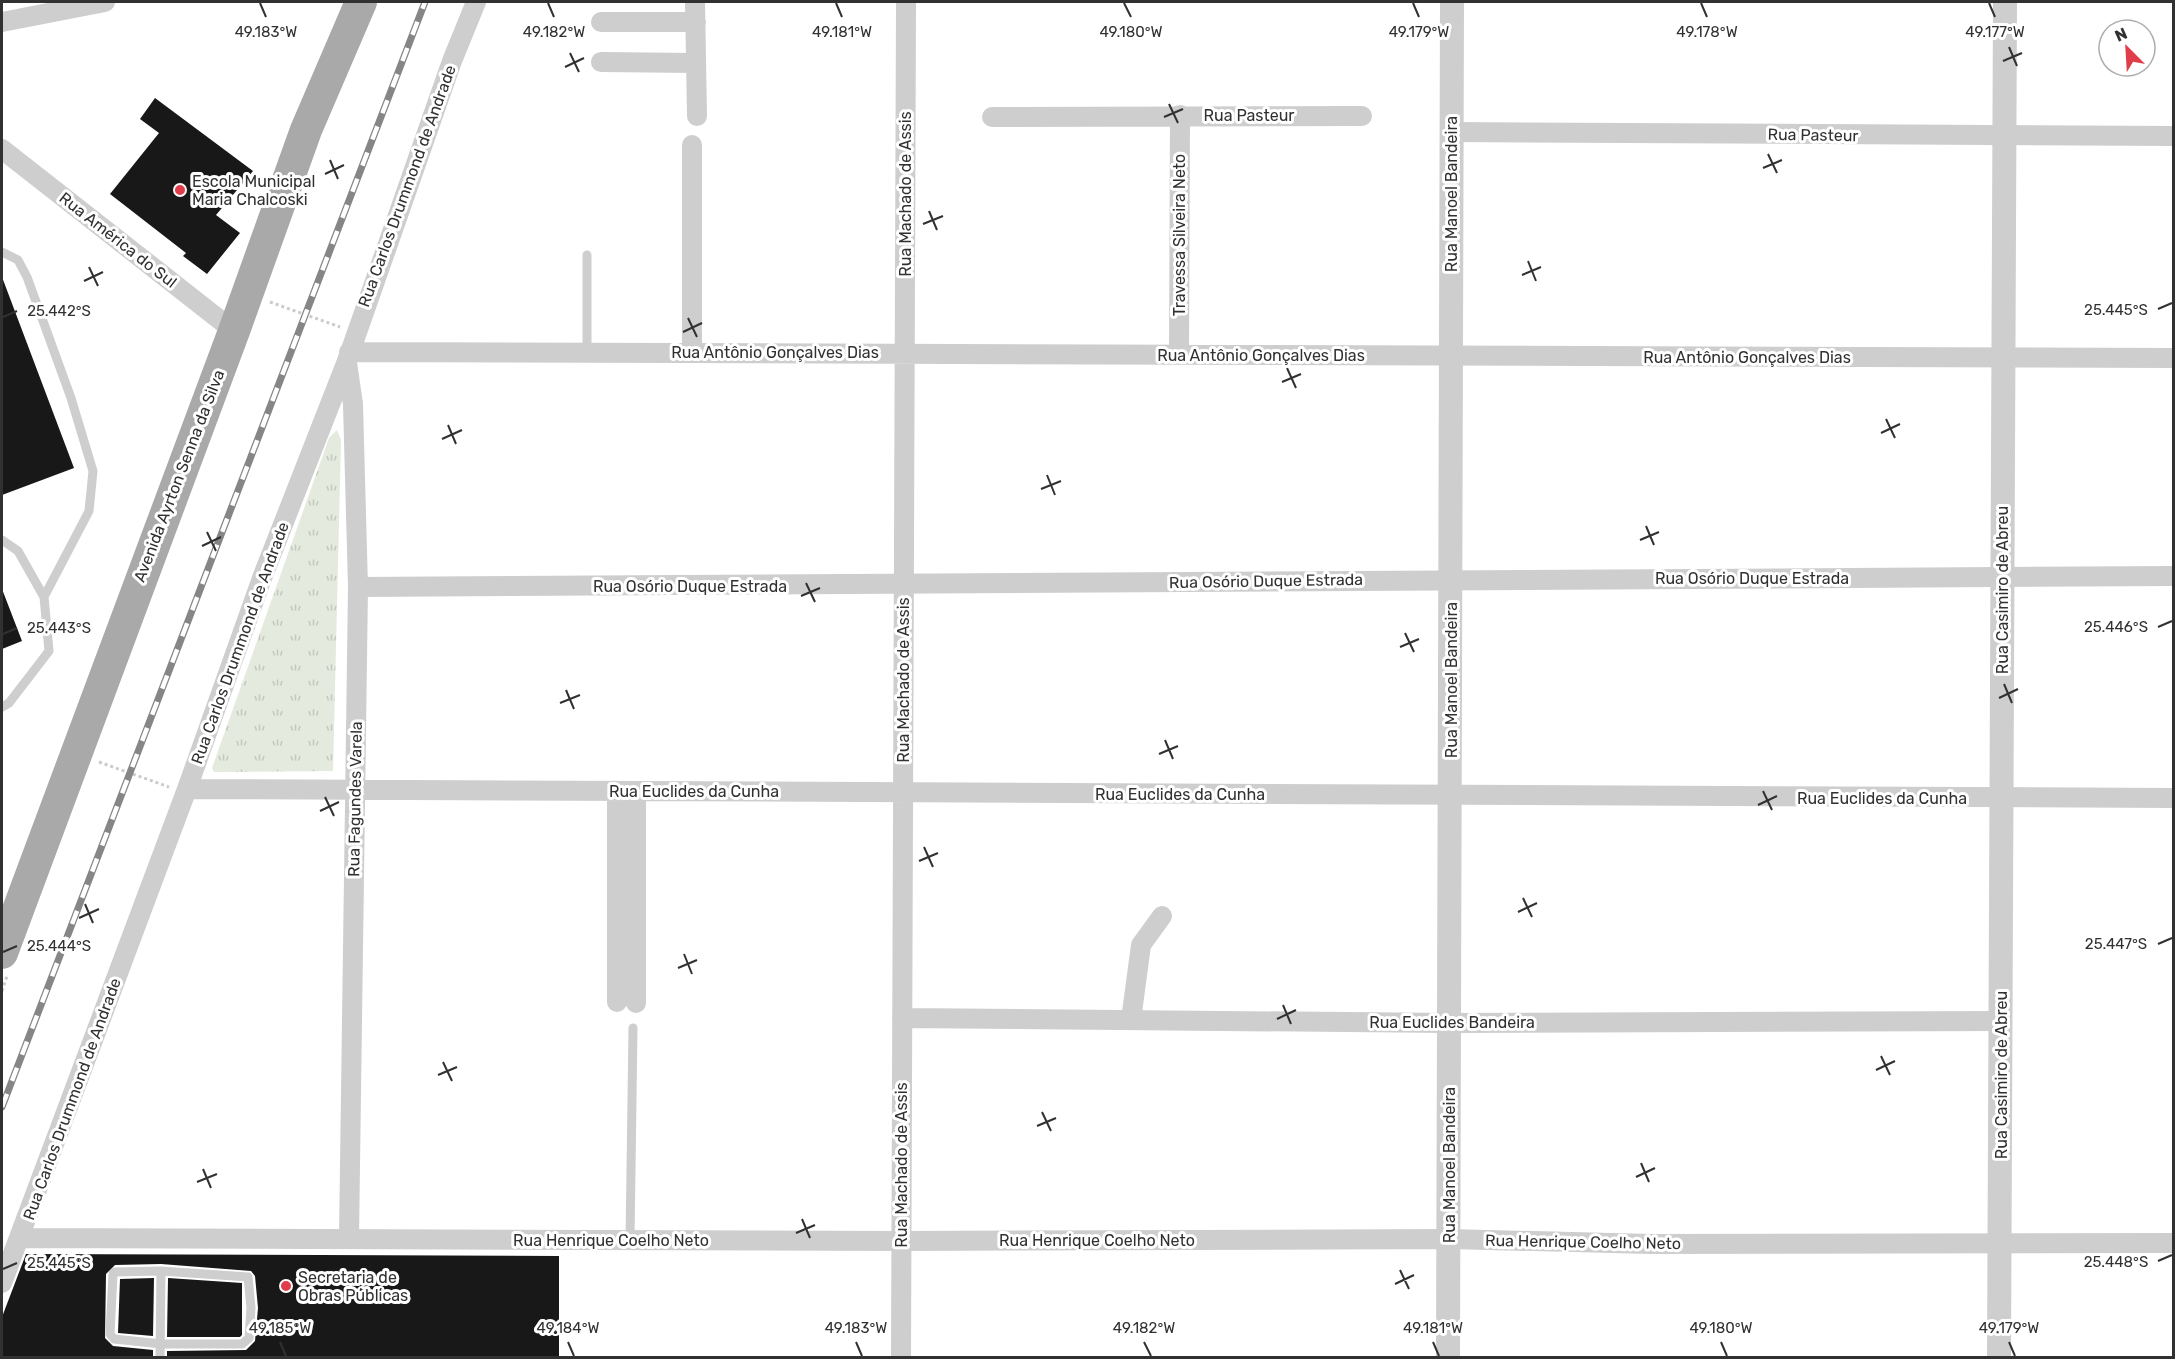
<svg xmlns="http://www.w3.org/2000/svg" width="2175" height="1359" viewBox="0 0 2175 1359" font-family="Rubik,sans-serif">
	<defs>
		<pattern id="grass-tufts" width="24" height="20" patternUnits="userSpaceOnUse" patternTransform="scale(1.5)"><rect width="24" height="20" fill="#e4eadd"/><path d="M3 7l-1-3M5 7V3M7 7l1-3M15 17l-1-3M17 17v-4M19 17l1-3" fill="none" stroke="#c4c9be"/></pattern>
	</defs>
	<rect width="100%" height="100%" fill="#fff"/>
	<!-- grass -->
	<path fill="url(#grass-tufts)" d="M337,430L341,440L333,771L214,772L212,768L329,438Z"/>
	<!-- building -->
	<path fill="#181818" d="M155,98L253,171L216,215L240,233L207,274L183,256L186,253L110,194L159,133L140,119Z
		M2,277L74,468L2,495Z
		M2,589L22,641L2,649Z
		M26,1254L559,1256V1358H167V1351L246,1350L255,1341L258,1308L255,1276L251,1271L161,1264L115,1265L106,1274L105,1338L113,1346L153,1350V1358H2V1317Z
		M154,1278L153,1336L118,1333L120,1279Z
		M168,1278L242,1283V1335L240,1337H167Z"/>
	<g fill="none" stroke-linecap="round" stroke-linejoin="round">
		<!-- path -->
		<path stroke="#cbcbcb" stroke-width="3" stroke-dasharray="3 3" stroke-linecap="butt" d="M270,302L340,327
			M99,762L169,787
			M2,991L7,976"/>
		<!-- service -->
		<path stroke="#cecece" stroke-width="9" d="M2,252L18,260L27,277L71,398L93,471L89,511L44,597
			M587,352V255
			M2,540L18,551L44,597L49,651L9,703L2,707
			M630,1240L633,1028
			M161,1271L248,1277L251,1308L249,1338L242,1344H162L114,1339L110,1334L113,1274L115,1272Z
			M160,1358L161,1271"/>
		<!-- minor -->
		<path stroke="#cecece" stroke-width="20" d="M695,2L697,116
			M2,22L105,2
			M601,22H696
			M601,62L696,63
			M992,117L1362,116
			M1452,132L2174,136
			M2,149L234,331
			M349,352L2174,358
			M692,352V145
			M1179,355L1180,115
			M347,363L353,404L358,587L349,1238
			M358,587L2174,576
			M187,789L2174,798
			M636,791V1003
			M617,1002V791
			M902,1018L1450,1023L2002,1021
			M1131,1020L1141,945L1162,916
			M20,1238L901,1241L1449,1239L1651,1244L2174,1243
			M2,1283L187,789L262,578L347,361L452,61L476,2
			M901,1358L906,2"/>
		<!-- tertiary -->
		<path stroke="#cecece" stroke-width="24" d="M1448,1358L1452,2
			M1999,1358L2005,2"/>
		<!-- primary -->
		<path stroke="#a9a9a9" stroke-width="32" d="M2,953L234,331L306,130L361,2"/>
		<defs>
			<path id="rail" d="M2,1107L425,2"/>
		</defs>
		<!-- rail casing -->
		<use href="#rail" stroke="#868686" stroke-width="7"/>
		<!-- rail -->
		<use href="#rail" stroke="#fff" stroke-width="4.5" stroke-dasharray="14" stroke-linecap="butt"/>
	</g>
	<!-- ticks -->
	<path fill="none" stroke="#313131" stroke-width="2" d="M260,3L266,17M548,3L554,17M836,3L842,17M1124,3L1131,17M1413,3L1419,17M1701,3L1707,17M1989,3L1995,17M2009,47L2017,66M570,53L579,72M2003,61L2022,53M565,67L584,58M1169,104L1178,123M1164,117L1183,109M1768,154L1777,173M330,160L338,179M1763,168L1782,160M325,174L344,165M929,211L937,230M923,224L943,216M1528,261L1536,281M89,267L98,286M1522,275L1541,267M84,281L103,272M2158,309L2172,303M3,317L17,311M688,318L697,337M683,332L702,323M1287,368L1296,388M1282,382L1301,374M1886,419L1895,438M448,425L456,444M1881,433L1900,424M442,439L462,430M1047,475L1055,495M1041,489L1061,481M1646,526L1654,545M207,532L216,551M1640,540L1659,532M202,546L221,537M806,583L815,602M801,596L820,588M2158,627L2172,621M1405,633L1414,652M3,634L17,628M1400,647L1419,639M2004,684L2012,703M566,690L574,709M1999,698L2018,689M560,703L580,695M1165,740L1173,759M1159,754L1178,746M1763,791L1772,810M325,797L334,816M1758,805L1777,796M320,811L339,802M924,847L933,867M919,861L938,853M1523,898L1532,917M85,904L93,923M1518,912L1537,903M79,918L99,909M2158,944L2172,938M3,952L17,946M684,954L692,974M678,968L697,960M1283,1005L1291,1024M1277,1019L1296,1010M1881,1056L1890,1075M443,1062L452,1081M1876,1070L1895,1061M438,1075L457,1067M1042,1112L1051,1131M1037,1126L1056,1118M1641,1163L1649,1182M203,1169L211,1188M1636,1177L1655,1168M197,1182L217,1174M802,1219L810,1238M796,1233L815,1225M2158,1261L2172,1255M3,1269L17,1263M1400,1270L1409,1289M1395,1284L1414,1275M280,1342L286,1356M568,1342L574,1356M856,1342L862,1356M1144,1342L1151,1356M1433,1342L1439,1356M1721,1342L1727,1356M2009,1342L2015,1356"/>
	<!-- markers -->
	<g fill="#e03c49" stroke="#fff" stroke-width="2">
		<circle cx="180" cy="190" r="6"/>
		<circle cx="286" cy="1286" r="6"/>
	</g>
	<g text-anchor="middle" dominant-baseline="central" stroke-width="6" stroke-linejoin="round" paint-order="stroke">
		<!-- street labels -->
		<g font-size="16" fill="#313131" stroke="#fff">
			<text x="1249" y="115">Rua Pasteur</text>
			<text transform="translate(1813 135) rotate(1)">Rua Pasteur</text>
			<text transform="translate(407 186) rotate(-70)">Rua Carlos Drummond de Andrade</text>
			<text transform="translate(905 194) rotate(-90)">Rua Machado de Assis</text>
			<text transform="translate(1451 194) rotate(-90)">Rua Manoel Bandeira</text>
			<text transform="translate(1179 235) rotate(-90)">Travessa Silveira Neto</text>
			<text transform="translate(118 240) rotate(38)">Rua América do Sul</text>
			<text x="775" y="352">Rua Antônio Gonçalves Dias</text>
			<text x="1261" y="355">Rua Antônio Gonçalves Dias</text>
			<text x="1747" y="357">Rua Antônio Gonçalves Dias</text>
			<text transform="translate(179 476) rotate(-69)">Avenida Ayrton Senna da Silva</text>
			<text x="1752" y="578">Rua Osório Duque Estrada</text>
			<text transform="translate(1266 581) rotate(-1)">Rua Osório Duque Estrada</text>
			<text x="690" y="586">Rua Osório Duque Estrada</text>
			<text transform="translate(2002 590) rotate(-90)">Rua Casimiro de Abreu</text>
			<text transform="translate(240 643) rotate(-70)">Rua Carlos Drummond de Andrade</text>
			<text transform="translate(903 680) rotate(-90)">Rua Machado de Assis</text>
			<text transform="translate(1451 680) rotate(-90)">Rua Manoel Bandeira</text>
			<text x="694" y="791">Rua Euclides da Cunha</text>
			<text x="1180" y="794">Rua Euclides da Cunha</text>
			<text x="1882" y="798">Rua Euclides da Cunha</text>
			<text transform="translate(355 799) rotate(-89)">Rua Fagundes Varela</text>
			<text x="1452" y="1022">Rua Euclides Bandeira</text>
			<text transform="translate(2001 1075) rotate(-90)">Rua Casimiro de Abreu</text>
			<text transform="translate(72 1099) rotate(-70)">Rua Carlos Drummond de Andrade</text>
			<text transform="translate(901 1165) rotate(-90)">Rua Machado de Assis</text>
			<text transform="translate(1449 1165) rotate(-90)">Rua Manoel Bandeira</text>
			<text x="611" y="1240">Rua Henrique Coelho Neto</text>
			<text x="1097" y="1240">Rua Henrique Coelho Neto</text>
			<text transform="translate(1583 1242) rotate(1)">Rua Henrique Coelho Neto</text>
		</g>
		<!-- poi labels -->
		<g font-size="16" fill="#313131" stroke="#fff" text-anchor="start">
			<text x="192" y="181">Escola Municipal<tspan x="192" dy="18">Maria Chalcoski</tspan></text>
			<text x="298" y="1277">Secretaria de<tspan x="298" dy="18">Obras Públicas</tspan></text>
		</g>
	</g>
	<g font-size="15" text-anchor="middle" fill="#313131" stroke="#fff" stroke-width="6" stroke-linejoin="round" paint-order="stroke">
		<text x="266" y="37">49.183°W</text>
		<text x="554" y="37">49.182°W</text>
		<text x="842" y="37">49.181°W</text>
		<text x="1131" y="37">49.180°W</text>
		<text x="1419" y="37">49.179°W</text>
		<text x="1707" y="37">49.178°W</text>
		<text x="1995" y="37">49.177°W</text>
		<text x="2116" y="315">25.445°S</text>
		<text x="59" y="316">25.442°S</text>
		<text x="2116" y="632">25.446°S</text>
		<text x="59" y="633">25.443°S</text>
		<text x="2116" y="949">25.447°S</text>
		<text x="59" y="951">25.444°S</text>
		<text x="2116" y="1267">25.448°S</text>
		<text x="59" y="1268">25.445°S</text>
		<text x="280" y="1333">49.185°W</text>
		<text x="568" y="1333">49.184°W</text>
		<text x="856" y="1333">49.183°W</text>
		<text x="1144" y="1333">49.182°W</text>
		<text x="1433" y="1333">49.181°W</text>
		<text x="1721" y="1333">49.180°W</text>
		<text x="2009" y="1333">49.179°W</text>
	</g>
	<!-- border -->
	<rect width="2175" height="1359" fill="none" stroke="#313131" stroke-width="6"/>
	<!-- north arrow -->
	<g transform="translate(2127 48) rotate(336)"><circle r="28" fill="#ffffff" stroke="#adadad" stroke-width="1.5"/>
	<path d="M0-4.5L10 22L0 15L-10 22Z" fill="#e03c49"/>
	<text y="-9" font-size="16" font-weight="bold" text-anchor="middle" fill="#313131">N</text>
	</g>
</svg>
